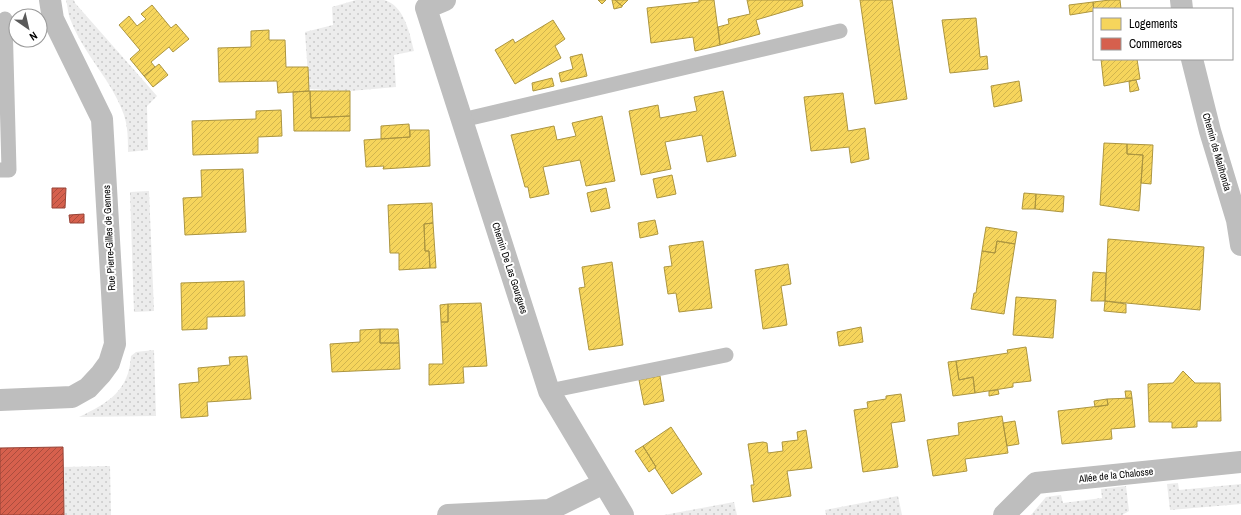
<svg xmlns="http://www.w3.org/2000/svg" width="1241" height="515" viewBox="0 0 1241 515" font-family="'Archivo Narrow',sans-serif">
	<defs>
		<pattern id="grass-dots" width="8" height="8" patternUnits="userSpaceOnUse"><rect width="8" height="8" fill="#ececec"/><path d="M2 2h.1M6 6h.1" fill="none" stroke="#c9c9c9" stroke-width="1.8" stroke-linecap="round"/></pattern>
		<pattern id="homes-hatch" width="6" height="6" patternUnits="userSpaceOnUse"><rect width="6" height="6" fill="#f6d55c"/><path d="M-1 1l2-2M0 6l6-6M5 7l2-2" fill="none" stroke="#d1b54e"/></pattern>
		<pattern id="shops-hatch" width="6" height="6" patternUnits="userSpaceOnUse"><rect width="6" height="6" fill="#d6604d"/><path d="M-1 1l2-2M0 6l6-6M5 7l2-2" fill="none" stroke="#ab4d3e"/></pattern>
	</defs>
	<rect width="100%" height="100%" fill="#fff"/>
	<!-- grass -->
	<path fill="url(#grass-dots)" d="M66,0H74L75,3L157,96L147,106L148,150L128,152C128,140 128,127 124,115C112,80 84,55 71,21C68,15 68,7 66,0Z
		M356,0C364,0 376,0 384,0C404,5 410,34 414,51L394,55L396,87L350,91L309,89L305,32L333,25L332,7Z
		M149,191L154,311L134,312L130,192Z
		M154,350L156,416L79,417C108,403 129,391 131,356L136,352Z
		M110,466L111,515H64L63,467Z
		M1178,483L1179,490L1241,484V504L1170,510L1167,484Z
		M1126,486L1129,511L1122,515H1031L1046,497L1061,495L1063,503L1102,498L1101,489Z
		M898,496L902,515H826L825,510Z
		M734,502L737,515H664Z"/>
	<!-- homes -->
	<path fill="url(#homes-hatch)" stroke="#ac9540" d="M598,0H606L602,4Z
		M612,0H615L622,6V7L614,9Z
		M615,0H628L622,6Z
		M699,0H714L720,45L695,51L693,37L651,43L647,8L699,2Z
		M747,0H802L803,6L756,20L760,34L720,45L718,27L729,24L728,19L750,14Z
		M860,0H892L907,99L875,104Z
		M1110,0H1120L1121,9H1094V13L1093,2Z
		M1093,2L1094,11L1070,15L1069,5Z
		M152,5L171,28L176,24L189,39L173,52L169,47L151,62L155,67L144,76L130,59L140,50L119,25L129,16L137,26L146,19L141,14Z
		M976,18L980,57L987,56L988,69L950,73L942,20Z
		M553,20L565,39L555,46L561,58L515,84L495,50L513,39L515,43Z
		M269,30V40H285L286,67H308L309,91L278,93L277,81L219,82L218,48L251,47V31Z
		M582,54L587,76L561,82L559,73L573,69L570,57Z
		M1101,59H1137L1140,79L1104,86Z
		M159,64L168,75L153,87L144,76Z
		M552,78L554,86L533,91L532,83Z
		M1136,80L1139,90L1130,92L1129,81Z
		M1019,81L1022,101L994,107L991,86Z
		M310,91H350V116L311,118Z
		M310,91L311,118L350,116V131H294L293,92Z
		M723,91L736,156L707,162L702,135L665,142L671,169L641,175L629,111L658,105L660,118L697,111L694,97Z
		M843,93L848,131L865,128L869,159L851,163L849,147L811,151L804,97Z
		M281,110L282,136L258,137V153L193,155L192,121L256,119V111Z
		M602,116L615,181L586,186L580,160L543,167L549,194L530,198L528,187H525L511,135L554,126L557,140L576,136L572,123Z
		M409,124L410,137L381,139V126Z
		M410,130H429L430,166L383,169L384,166L366,167L364,140L410,137Z
		M1104,143L1127,144V154L1143,155L1139,211L1100,205Z
		M1127,144L1153,145L1151,184L1141,183L1143,155L1127,154Z
		M243,169L246,232L185,235L183,198L202,197L201,170Z
		M672,175L676,194L657,198L653,179Z
		M606,188L610,208L591,212L587,193Z
		M1024,193L1036,194L1035,209H1022Z
		M1036,194L1064,196L1063,212L1035,209Z
		M432,203L433,223L424,224L425,251H429L430,268L399,270V253H390L388,205Z
		M655,220L658,234L640,238L638,223Z
		M433,223L436,268H430L429,251H425L424,224Z
		M986,227L1017,232L1015,244L997,241L995,253L982,251Z
		M1108,239L1204,247L1200,310L1105,301Z
		M703,241L712,308L679,312L676,293L668,294L664,267L672,266L669,246Z
		M997,241L1015,244L1004,314L971,309L974,293H976L982,251L995,253Z
		M612,262L623,345L589,350L579,288L585,287L582,267Z
		M788,264L791,284L781,286L787,325L763,329L755,270Z
		M1093,272L1106,273L1105,301H1091Z
		M244,281L245,316L207,317V329L182,330L181,283Z
		M1016,297L1056,300L1053,338L1013,335Z
		M1105,301L1126,304V313L1104,311Z
		M481,303L487,366L463,367L464,383L429,385V364H443L441,322H448V304Z
		M448,304V322H441L440,305Z
		M861,327L863,342L839,346L837,332Z
		M380,329H398L399,343H380Z
		M380,329V343H399L400,369L332,372L330,344L360,342V330Z
		M1026,347L1031,381L1013,383V387L975,393L973,377L959,380L956,361L1008,353L1007,350Z
		M247,356L251,399L207,402L208,416L181,418L179,384L199,382L198,368L230,365L229,357Z
		M956,361L959,380L973,377L975,393L953,396L948,362Z
		M1183,371L1195,383H1220L1221,421H1197V427L1172,428V422H1149L1148,384L1173,383Z
		M660,376L664,401L644,405L639,380Z
		M998,390L999,394L989,396V391Z
		M1125,391H1131L1132,398H1126Z
		M901,394L905,421L891,423L898,467L863,472L854,410L868,408L867,402L886,399V396Z
		M1132,398L1135,427L1111,429L1112,439L1062,444L1058,411L1108,405L1107,399Z
		M1107,399L1108,405L1095,407L1094,401Z
		M1002,416L1008,453L965,459L967,471L933,476L927,440L959,435L958,423Z
		M1015,421L1019,444L1007,446L1003,423Z
		M671,427L702,474L672,494L655,468L656,467L643,446Z
		M806,430L812,468L787,471L791,496L753,502L751,485H754L748,444L763,442L767,443L768,453L783,451L782,442L798,440L797,432Z
		M643,446L656,467L649,472L635,451Z"/>
	<!-- shops -->
	<path fill="url(#shops-hatch)" stroke="#964336" d="M52,188H66L65,208H52Z
		M84,214V223H70L69,215Z
		M63,447L64,515H0V448Z"/>
	<g fill="none" stroke-linecap="round" stroke-linejoin="round">
		<!-- service -->
		<path stroke="#bebebe" stroke-width="15" d="M462,120L840,31
			M0,170H9L5,19
			M549,391L726,355"/>
		<!-- minor -->
		<path stroke="#bebebe" stroke-width="22" d="M1181,0L1182,9
			M426,8L549,391L623,515
			M426,8L445,0
			M1192,59L1210,131L1237,220L1241,245
			M0,400L72,397L88,388L101,374L109,363L115,344L102,119L53,19L50,0
			M448,515L549,510L604,483
			M1004,515L1036,483L1241,462"/>
	</g>
	<g text-anchor="middle" dominant-baseline="central" stroke-width="4" stroke-linejoin="round" paint-order="stroke">
		<!-- street labels -->
		<g font-size="10" fill="#000" stroke="#fff">
			<text transform="translate(1217 152) rotate(74)">Chemin de Malihonda</text>
			<text transform="translate(109 238) rotate(-93)">Rue Pierre-Gilles de Gennes</text>
			<text transform="translate(510 268) rotate(72)">Chemin De Las Gourgues</text>
			<text transform="translate(1116 475) rotate(-6)">Allée de la Chalosse</text>
		</g>
	</g>
	<!-- legend -->
	<rect x="1093" y="8" width="140" height="52" fill="#ffffff" stroke="#999999"/>
	<rect x="1101" y="18" width="20" height="12" fill="#f6d55c" stroke="#999999"/>
	<text x="1129" y="28" font-size="12" fill="#000000">Logements</text>
	<rect x="1101" y="38" width="20" height="12" fill="#d6604d" stroke="#999999"/>
	<text x="1129" y="48" font-size="12" fill="#000000">Commerces</text>
	<!-- north arrow -->
	<g transform="translate(28 28) rotate(146)"><circle r="19" fill="#ffffff" stroke="#999999"/>
	<path d="M0-3L7 15L0 10L-7 15Z" fill="#595959"/>
	<text y="-6" font-size="11" font-weight="bold" text-anchor="middle" fill="#000000">N</text>
	</g>
</svg>
